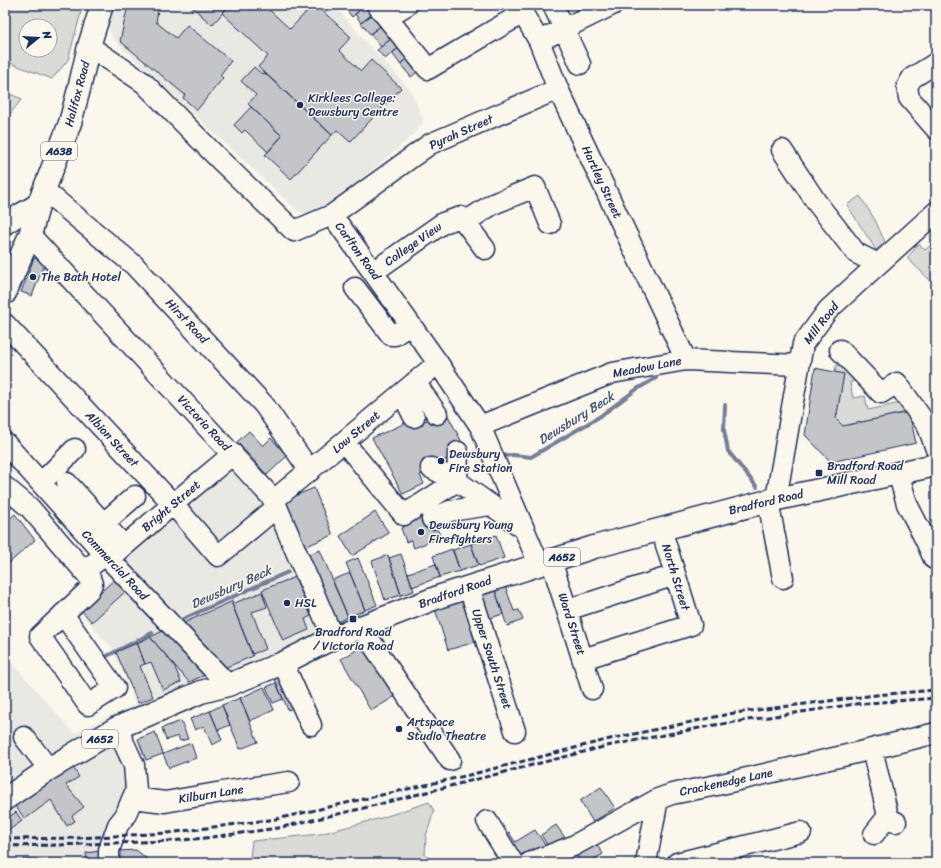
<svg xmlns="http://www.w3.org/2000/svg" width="941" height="868" viewBox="0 0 941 868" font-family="Sriracha,sans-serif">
	<rect width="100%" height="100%" fill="#fbf7ec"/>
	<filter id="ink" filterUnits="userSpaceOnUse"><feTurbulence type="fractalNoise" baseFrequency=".025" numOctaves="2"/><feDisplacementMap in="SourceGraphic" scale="8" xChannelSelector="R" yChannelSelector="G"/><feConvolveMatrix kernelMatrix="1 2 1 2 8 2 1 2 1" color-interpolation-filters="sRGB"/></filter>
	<g filter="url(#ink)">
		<!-- built -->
		<path fill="#eae8e2" d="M115,5H334L363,39L409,88L424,121L413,135L342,196L311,215L299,212L113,39L108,28Z
			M233,454L274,500L333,638L117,728L134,765L109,863H5V655L74,733L136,704L112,648L79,611L114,576L109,559Z"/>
		<!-- green -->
		<path fill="#dadad7" stroke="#7a849a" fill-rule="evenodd" d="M5,5H83L68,60L52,79L5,61ZM26,26H50V50H26Z
			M5,92L22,99L5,120Z
			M860,196L875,220L885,242L876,250L847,205Z
			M919,244L925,250L932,244L936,248V286L907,258Z
			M844,363L860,380L850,382L853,398L865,396L868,410L905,402L907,412L843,426L836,419L844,374L835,372L836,366Z
			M429,802L434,811L426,836L425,855L435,863H253L250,857L252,841L320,834L381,818Z"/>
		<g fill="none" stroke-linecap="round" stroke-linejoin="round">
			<!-- stream -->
			<path stroke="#747e96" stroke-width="4" d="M725,405L724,430L728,451L757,487
				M501,456L514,455L531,457L599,417L637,389L656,378
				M183,619L288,572
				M107,656L152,633"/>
		</g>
		<!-- building -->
		<path fill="#c3c5c9" stroke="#1b2f5e" d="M128,5H159L156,22L176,38L187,25L231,61L220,75L223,78L197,110L183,98L185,95L120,41Z
			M190,5H230L212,25Z
			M230,5H245L251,10L256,5H264L290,29L313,5H316L351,37L339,50L361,71L371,60L401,88L350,142L337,130L332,135L258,67L268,56L222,13Z
			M348,5H366L352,17L345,8Z
			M366,5H368L374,13L361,23L355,14Z
			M374,13L383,24L370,34L361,23Z
			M383,24L393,37L381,47L370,34Z
			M393,37L401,46L385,59L377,50Z
			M401,46L409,57L400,64L392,53Z
			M409,57L420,70L411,77L400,64Z
			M254,67L262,74L264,72L332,135L291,179L265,155L282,136L248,104L256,95L241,81Z
			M251,107L282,136L268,152L245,130L242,133L234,125Z
			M34,258L45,262L32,296L21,292Z
			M815,368L844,374L836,419L843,426L909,412L916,443L831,462L805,435Z
			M445,410L465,448L420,475L424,484L403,494L372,438L399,426L421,414L425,421Z
			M249,431L263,446L271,438L287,456L267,475L237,442Z
			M314,488L333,535L304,547L285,500Z
			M375,512L389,533L352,556L340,536Z
			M428,512L441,537L414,548L411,540L406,542L401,528Z
			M15,514L35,540L8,564L5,572V523Z
			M496,535L504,558L479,566L471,544Z
			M471,544L478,565L460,571L453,550Z
			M452,549L460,571L440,577L433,556Z
			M320,550L348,617L335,623L307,555Z
			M401,554L414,591L401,595L389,558Z
			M388,555L401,595L385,600L372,561Z
			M358,558L377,605L365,610L346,563Z
			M436,564L440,577L412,587L408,573Z
			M350,573L365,610L348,617L332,580Z
			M295,577L311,616L305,619L309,630L283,641L262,590Z
			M115,579L126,591L92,622L81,610Z
			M505,586L514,611L519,610L523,620L507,626L495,590Z
			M495,590L503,614L487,619L479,596Z
			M262,592L267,607L252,612L266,649L252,654L232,604Z
			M462,600L475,642L448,650L435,609Z
			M233,601L232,604L253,656L222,669L181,624Z
			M165,630L207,674L189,682L150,637Z
			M150,637L174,665L181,682L163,690L151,662L145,664L137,643Z
			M137,643L145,664L140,666L153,697L138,703L116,652Z
			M367,644L397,695L371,711L341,659Z
			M283,674L296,707L288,710L274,677Z
			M276,683L283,699L273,703L266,687Z
			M264,687L274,710L250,721L240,698Z
			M240,698L258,742L240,749L222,705Z
			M222,705L230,725L218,730L210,711Z
			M210,711L222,740L212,745L204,726L195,730L190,719Z
			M181,721L188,739L180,741L178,736L166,740L162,728Z
			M155,732L163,754L146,760L138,739Z
			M191,743L196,758L169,768L163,754Z
			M73,767L79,777L66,785L84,807L72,816L75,821L67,826L51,800L25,819L14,804L45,783Z
			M601,787L615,808L593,822L580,801Z
			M16,812L22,821L5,833V820Z
			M556,825L568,842L557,845L554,842L548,846L541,835Z
			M535,830L548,849L536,853L533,848L516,858L503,836L509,832L515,842Z
			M596,843L603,854L594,859L597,863H581L576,855Z
			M136,850L146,858L147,863H120L118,851Z
			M100,851L101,863H87L86,853Z
			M23,859L84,863H23Z"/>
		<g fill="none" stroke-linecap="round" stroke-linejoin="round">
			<defs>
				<path id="minor" d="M377,5L428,69L523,13
					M518,5L539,41L558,89L686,360
					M553,5L580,64
					M387,17L407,5
					M539,41L612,5
					M89,46L144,83L220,160L294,231L332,215L438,363L480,426L539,564
					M936,63L912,78L907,87L909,98L936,129
					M782,150L817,203L856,253L878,264
					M44,190L134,265L264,405L310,471
					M332,215L430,144L558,89
					M465,222L493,204L535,187L550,224
					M5,224L22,213L39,203
					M30,235L274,500L333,638
					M373,272L443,223L461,217L485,249
					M355,288L391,335H395L410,324
					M5,324L173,504L218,556L277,507
					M840,350L881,393L897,383L928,427L936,449
					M415,382L437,414
					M402,393L414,417
					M480,426L612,373L686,360L799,365
					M344,442L404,515L457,481
					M5,443L109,559L228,685
					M431,468L457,481L523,528
					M898,472L907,504L925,539L934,559
					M457,481L458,452
					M41,483L75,449
					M67,483L124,546
					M5,487L30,508L84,571
					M776,499L803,344L828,310L875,267L936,212
					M274,500L438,363
					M768,501L783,578
					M432,519L450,511L490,505
					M104,523L135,496
					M109,559L173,504L233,454
					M551,560L592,689
					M469,587L515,731
					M567,610L675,575
					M63,614L115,688L88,705L40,636L89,590L92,584L90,578L84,571L105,555
					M361,627L450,760
					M583,659L691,625L661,529
					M283,663L311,725
					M24,737L49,769
					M872,749L888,816L892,821L896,822
					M133,798L165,802L222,792L289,782
					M487,821L513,863
					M874,834L888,816
					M109,863V850L118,825L125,816L136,790L134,765L117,728
					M529,863L573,846L658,799L672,794L717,785L860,752L936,733
					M646,863L658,799
					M677,863L801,832"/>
				<path id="major" d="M5,293L30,235L39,203L70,123L79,89L89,46L102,5
					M5,799L49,769L117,728L201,692L228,685L283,663L333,638L361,627L441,596L594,547L768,501L936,465"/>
			</defs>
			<!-- minor casing -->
			<use href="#minor" stroke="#1b2f5e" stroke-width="23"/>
			<!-- major casing -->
			<use href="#major" stroke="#1b2f5e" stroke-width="25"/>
			<!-- minor -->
			<use href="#minor" stroke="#fbf7ec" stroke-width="20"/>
			<!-- major -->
			<use href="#major" stroke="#fbf7ec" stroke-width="22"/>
			<!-- rail -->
			<path stroke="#1b2f5e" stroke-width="3" stroke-dasharray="6 3" stroke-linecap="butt" d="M5,839L77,838L168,833L276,819L469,775L610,739L734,713L876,695L936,690
				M5,846L57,845L170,841L205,838L278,828L364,808L607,746L715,725L855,704L936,698"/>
		</g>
	</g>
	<!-- markers -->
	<g fill="#1b2f5e" stroke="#fbf7ec" stroke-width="1.5">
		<circle cx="300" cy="105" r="4"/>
		<circle cx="33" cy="277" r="4"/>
		<circle cx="441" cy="461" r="4"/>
		<rect x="815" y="469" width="8" height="8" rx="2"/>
		<circle cx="421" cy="532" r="4"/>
		<circle cx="287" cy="603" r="4"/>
		<rect x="349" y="615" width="8" height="8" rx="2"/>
		<circle cx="399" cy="729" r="4"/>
	</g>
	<g text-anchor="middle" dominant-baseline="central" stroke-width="3" stroke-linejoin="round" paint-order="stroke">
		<!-- shield labels -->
		<g fill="#fbf7ec" stroke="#5e6b89" stroke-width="1">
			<rect x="41" y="142" width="36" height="18" rx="3"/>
			<rect x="544" y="548" width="36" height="18" rx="3"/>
			<rect x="82" y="730" width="36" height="18" rx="3"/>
		</g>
		<g font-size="11" font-weight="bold" fill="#1b2f5e">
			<text x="59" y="151">A638</text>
			<text x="562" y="557">A652</text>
			<text x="100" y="739">A652</text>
		</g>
		<!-- street labels -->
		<g font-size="12" fill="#1b2f5e" stroke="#fbf7ec">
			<text transform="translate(77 94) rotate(-75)">Halifax Road</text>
			<text transform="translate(461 132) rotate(-24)">Pyrah Street</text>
			<text transform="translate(602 182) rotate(65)">Hartley Street</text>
			<text transform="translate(413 244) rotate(-35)">College View</text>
			<text transform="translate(358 251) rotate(54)">Carlton Road</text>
			<text transform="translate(187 321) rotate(47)">Hirst Road</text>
			<text transform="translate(821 323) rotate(-52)">Mill Road</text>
			<text transform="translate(647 367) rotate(-11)">Meadow Lane</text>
			<text transform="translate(204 423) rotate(47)">Victoria Road</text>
			<text transform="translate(356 432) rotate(-40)">Low Street</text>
			<text transform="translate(112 439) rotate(47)">Albion Street</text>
			<text transform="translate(766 502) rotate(-13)">Bradford Road</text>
			<text transform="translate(171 506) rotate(-40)">Bright Street</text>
			<text transform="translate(115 565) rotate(47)">Commercial Road</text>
			<text transform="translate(676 577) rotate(73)">North Street</text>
			<text transform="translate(455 592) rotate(-19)">Bradford Road</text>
			<text transform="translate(572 624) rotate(72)">Ward Street</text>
			<text transform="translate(492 659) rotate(72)">Upper South Street</text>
			<text transform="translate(726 782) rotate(-12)">Crackenedge Lane</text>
			<text transform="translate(211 794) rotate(-9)">Kilburn Lane</text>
		</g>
		<!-- poi labels -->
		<g font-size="12" fill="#1b2f5e" stroke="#fbf7ec" text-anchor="start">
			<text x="308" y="98">Kirklees College:<tspan x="308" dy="14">Dewsbury Centre</tspan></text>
			<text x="41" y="277">The Bath Hotel</text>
			<text x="449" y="454">Dewsbury<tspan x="449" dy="14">Fire Station</tspan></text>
			<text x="827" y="466">Bradford Road<tspan x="827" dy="14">Mill Road</tspan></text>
			<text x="429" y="525">Dewsbury Young<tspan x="429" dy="14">Firefighters</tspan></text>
			<text x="295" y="603">HSL</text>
			<text x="353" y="632" text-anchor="middle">Bradford Road<tspan x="353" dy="14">/ Victoria Road</tspan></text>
			<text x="407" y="722">Artspace<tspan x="407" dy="14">Studio Theatre</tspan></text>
		</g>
		<!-- water labels -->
		<g font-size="13" font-style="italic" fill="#47577a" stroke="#fbf7ec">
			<text transform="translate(576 418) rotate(-32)">Dewsbury Beck</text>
			<text transform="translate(231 587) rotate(-24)">Dewsbury Beck</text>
		</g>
	</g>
	<!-- margin -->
	<rect width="941" height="868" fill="none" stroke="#fbf7ec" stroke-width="20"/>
	<rect x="10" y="10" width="921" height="848" fill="none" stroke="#1b2f5e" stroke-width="1.5" filter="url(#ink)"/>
	<!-- north arrow -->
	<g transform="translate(38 38) rotate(72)"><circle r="19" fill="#fbf7ec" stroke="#a1a7b3"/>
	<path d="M0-3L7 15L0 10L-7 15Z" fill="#1b2f5e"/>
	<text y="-6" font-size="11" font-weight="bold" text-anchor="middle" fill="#1b2f5e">N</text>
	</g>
</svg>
